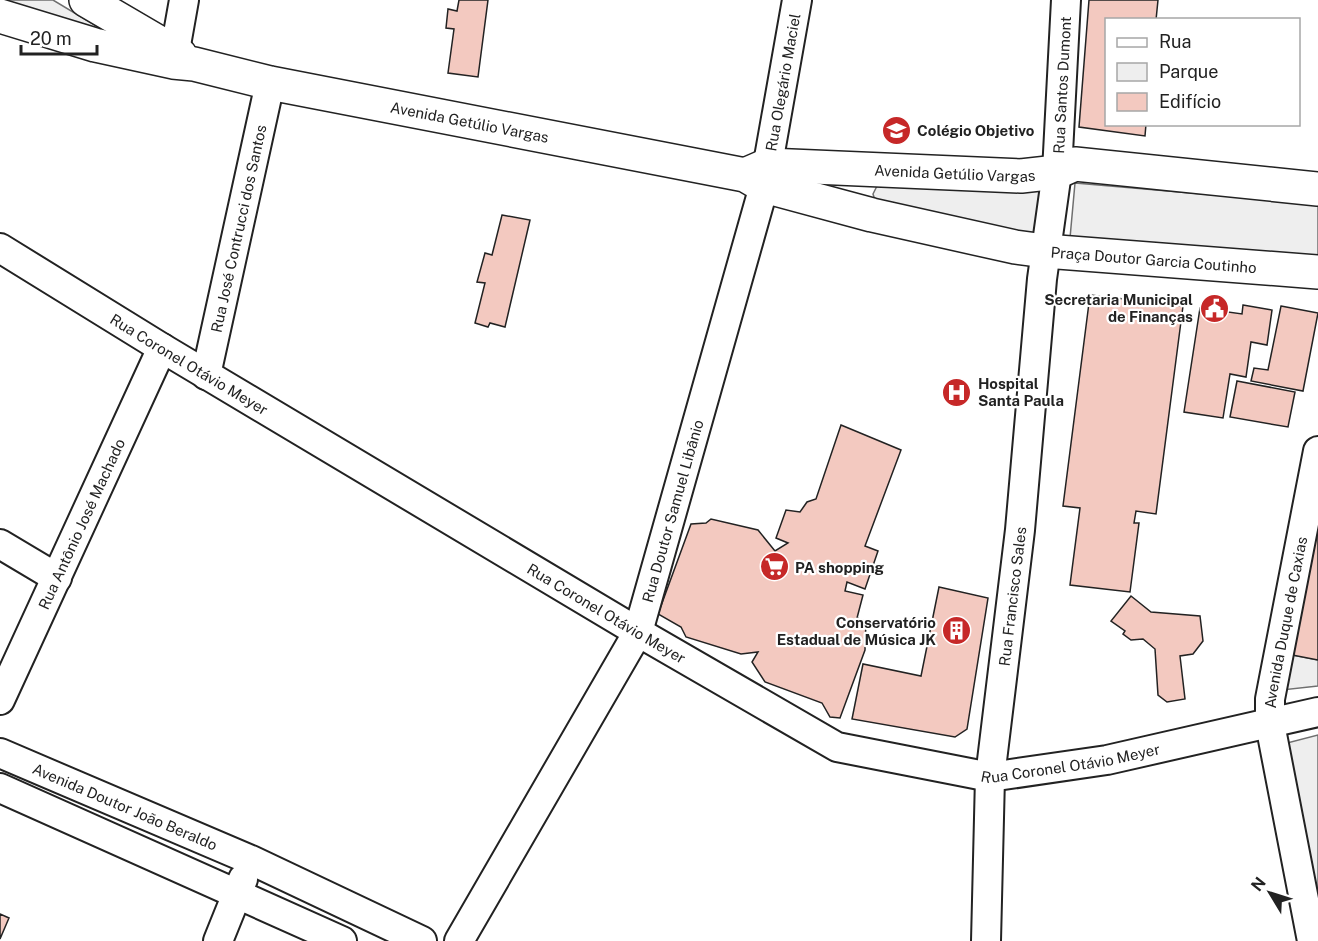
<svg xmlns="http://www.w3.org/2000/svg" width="1318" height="941" viewBox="0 0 1318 941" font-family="'Public Sans',sans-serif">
	<rect width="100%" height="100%" fill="#fff"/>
	<!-- green -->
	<path fill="#eee" stroke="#6f6f6f" stroke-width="1.5" d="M0,0H53L98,27L94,34L0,2Z
		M881,178L1047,186L1038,243L878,209L873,194Z
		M1075,183L1318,204V258L1070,238Z
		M1287,654L1318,660V686L1282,690Z
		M1318,735V898L1287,743Z"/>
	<!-- building -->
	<path fill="#f3c9c0" stroke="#222" stroke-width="1.5" d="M459,0H488L478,77L448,73L454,29L446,28L448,9L457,11Z
		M1089,0H1158L1156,20H1106V124H1146L1145,136L1079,127Z
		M502,215L530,220L505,327L490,323L488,327L475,323L485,283L477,282L485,253L492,255Z
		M1090,295L1183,306L1156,514L1136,511L1134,523H1139L1130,592L1070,585L1080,508L1063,506Z
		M1243,305L1272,310L1267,345L1251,342L1246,377L1230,374L1223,418L1184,412L1200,308L1242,314Z
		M1281,306L1318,313L1303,391L1251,381L1254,368L1268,370Z
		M1237,381L1295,392L1288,427L1230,417Z
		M841,425L901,450L865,546L878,551L865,589L847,582L845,591L863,595L857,618L866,621L865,650L840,718L830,717L822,703L765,682L752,662L758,652L741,654L686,637L681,627L658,614L691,524L706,523L711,519L758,530L775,551L788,543L776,538L786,510L800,512L807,502L816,499Z
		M1318,520V660L1287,654Z
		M939,587L988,598L967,729L955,737L852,719L863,664L921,676Z
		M1131,596L1151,612L1200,616L1203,641L1193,654L1180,656L1185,699L1167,702L1158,695L1155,649L1143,639L1131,640L1123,634L1125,631L1111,621Z
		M0,914L9,918L0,939Z"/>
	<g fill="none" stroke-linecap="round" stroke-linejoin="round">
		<defs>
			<g id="minor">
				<path d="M173,62L184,0"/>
				<path id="s1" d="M0,248L162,348L638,632L837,747L990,777L1107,760L1318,712"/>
				<path id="s2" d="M206,375L270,83"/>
				<path d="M0,544L57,578"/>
				<path id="s3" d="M0,700L162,348"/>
				<path id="s4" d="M0,753L251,860L422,941"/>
				<path d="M0,788L342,941"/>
				<path d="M218,941L243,879"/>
				<path id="s5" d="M459,941L638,632L764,186L797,0"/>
				<path id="s6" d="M986,941L990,777L1020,530L1042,279L1057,172L1066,0"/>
				<path id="s7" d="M1312,941L1270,724V699L1318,451"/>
			</g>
			<g id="major">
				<path d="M86,0L180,55"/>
				<path id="s8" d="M0,16L95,45L173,62L194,64L270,83L745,175L764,186L872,215L1015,247L1045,251L1318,272"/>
				<path id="s9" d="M745,175L768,165L1021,176L1057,172L1075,164L1318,189"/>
			</g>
		</defs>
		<!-- minor casing -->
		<use href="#minor" stroke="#222" stroke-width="32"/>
		<!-- major casing -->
		<use href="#major" stroke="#222" stroke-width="36"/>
		<!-- minor -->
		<use href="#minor" stroke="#fff" stroke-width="28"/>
		<!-- major -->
		<use href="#major" stroke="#fff" stroke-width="33"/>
	</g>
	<!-- icons -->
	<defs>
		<symbol id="school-disc" viewBox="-11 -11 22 22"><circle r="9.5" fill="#c62828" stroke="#fff"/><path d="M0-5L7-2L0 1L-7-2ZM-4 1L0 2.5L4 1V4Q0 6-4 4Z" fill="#fff"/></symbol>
		<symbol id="civic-disc" viewBox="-11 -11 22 22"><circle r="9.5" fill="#c62828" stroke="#fff"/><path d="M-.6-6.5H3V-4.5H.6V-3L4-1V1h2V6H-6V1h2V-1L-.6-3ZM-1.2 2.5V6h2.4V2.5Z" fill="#fff"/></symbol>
		<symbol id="hospital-disc" viewBox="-11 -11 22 22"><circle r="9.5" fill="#c62828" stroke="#fff"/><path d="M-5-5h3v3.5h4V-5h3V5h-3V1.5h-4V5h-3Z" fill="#fff"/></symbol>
		<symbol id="supermarket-disc" viewBox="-11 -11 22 22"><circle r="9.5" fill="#c62828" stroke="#fff"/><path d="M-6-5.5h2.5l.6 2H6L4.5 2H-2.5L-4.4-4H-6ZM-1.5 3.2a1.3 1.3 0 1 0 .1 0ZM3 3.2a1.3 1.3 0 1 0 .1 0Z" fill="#fff"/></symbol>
		<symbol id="building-disc" viewBox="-11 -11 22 22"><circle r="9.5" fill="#c62828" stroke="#fff"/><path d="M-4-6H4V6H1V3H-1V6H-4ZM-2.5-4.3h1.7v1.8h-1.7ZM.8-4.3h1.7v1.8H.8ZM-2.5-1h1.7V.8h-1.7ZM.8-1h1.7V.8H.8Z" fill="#fff"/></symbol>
	</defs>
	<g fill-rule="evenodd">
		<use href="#school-disc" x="880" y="114" width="33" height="33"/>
		<use href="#civic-disc" x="1198" y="292" width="33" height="33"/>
		<use href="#hospital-disc" x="940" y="376" width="33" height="33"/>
		<use href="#supermarket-disc" x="758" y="550" width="33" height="33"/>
		<use href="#building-disc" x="940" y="614" width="33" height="33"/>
	</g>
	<g text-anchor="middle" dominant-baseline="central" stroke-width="4.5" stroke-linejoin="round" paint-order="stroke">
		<!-- street labels -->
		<g font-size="15" fill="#222" stroke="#fff">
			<text stroke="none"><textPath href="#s5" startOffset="926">Rua Olegário Maciel</textPath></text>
			<text stroke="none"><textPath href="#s6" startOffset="860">Rua Santos Dumont</textPath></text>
			<text stroke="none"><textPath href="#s8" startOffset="482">Avenida Getúlio Vargas</textPath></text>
			<text stroke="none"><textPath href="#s9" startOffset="212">Avenida Getúlio Vargas</textPath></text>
			<text stroke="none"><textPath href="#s2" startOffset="150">Rua José Contrucci dos Santos</textPath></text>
			<text stroke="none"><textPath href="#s8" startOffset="1182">Praça Doutor Garcia Coutinho</textPath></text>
			<text stroke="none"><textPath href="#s1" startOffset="222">Rua Coronel Otávio Meyer</textPath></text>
			<text stroke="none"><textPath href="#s5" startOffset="483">Rua Doutor Samuel Libânio</textPath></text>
			<text stroke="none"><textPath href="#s3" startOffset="194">Rua Antônio José Machado</textPath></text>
			<text stroke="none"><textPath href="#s6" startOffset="346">Rua Francisco Sales</textPath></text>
			<text stroke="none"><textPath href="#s1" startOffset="708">Rua Coronel Otávio Meyer</textPath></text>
			<text stroke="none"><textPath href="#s7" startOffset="324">Avenida Duque de Caxias</textPath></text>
			<text stroke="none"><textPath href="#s1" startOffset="1212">Rua Coronel Otávio Meyer</textPath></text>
			<text stroke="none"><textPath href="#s4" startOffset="136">Avenida Doutor João Beraldo</textPath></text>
		</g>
		<!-- poi labels -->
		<g font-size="15" font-weight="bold" fill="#222" stroke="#fff" text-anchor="start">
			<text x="917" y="130">Colégio Objetivo</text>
			<text x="1193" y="299" text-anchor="end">Secretaria Municipal<tspan x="1193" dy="17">de Finanças</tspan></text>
			<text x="978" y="383">Hospital<tspan x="978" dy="17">Santa Paula</tspan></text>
			<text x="795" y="567">PA shopping</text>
			<text x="936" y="622" text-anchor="end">Conservatório<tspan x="936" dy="17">Estadual de Música JK</tspan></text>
		</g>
	</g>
	<!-- legend -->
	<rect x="1105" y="18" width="195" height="108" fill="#ffffff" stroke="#a7a7a7" stroke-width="1.5"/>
	<rect x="1117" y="38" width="30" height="9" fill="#ffffff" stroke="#a7a7a7" stroke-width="1.5"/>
	<text x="1159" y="48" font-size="18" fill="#222222">Rua</text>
	<rect x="1117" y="63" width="30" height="18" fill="#eeeeee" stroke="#a7a7a7" stroke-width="1.5"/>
	<text x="1159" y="78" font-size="18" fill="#222222">Parque</text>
	<rect x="1117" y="93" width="30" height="18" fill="#f3c9c0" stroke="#a7a7a7" stroke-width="1.5"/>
	<text x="1159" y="108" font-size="18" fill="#222222">Edifício</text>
	<!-- north arrow -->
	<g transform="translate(1270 893) rotate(308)" stroke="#ffffff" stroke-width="4.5" paint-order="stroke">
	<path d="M0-4.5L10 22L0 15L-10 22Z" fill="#222222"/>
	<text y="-9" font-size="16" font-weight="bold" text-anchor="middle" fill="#222222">N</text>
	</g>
	<!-- scale -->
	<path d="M21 45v9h76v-9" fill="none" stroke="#222222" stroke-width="3"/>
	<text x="30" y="45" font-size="18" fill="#222222" stroke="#ffffff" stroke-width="4.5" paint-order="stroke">20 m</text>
</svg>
